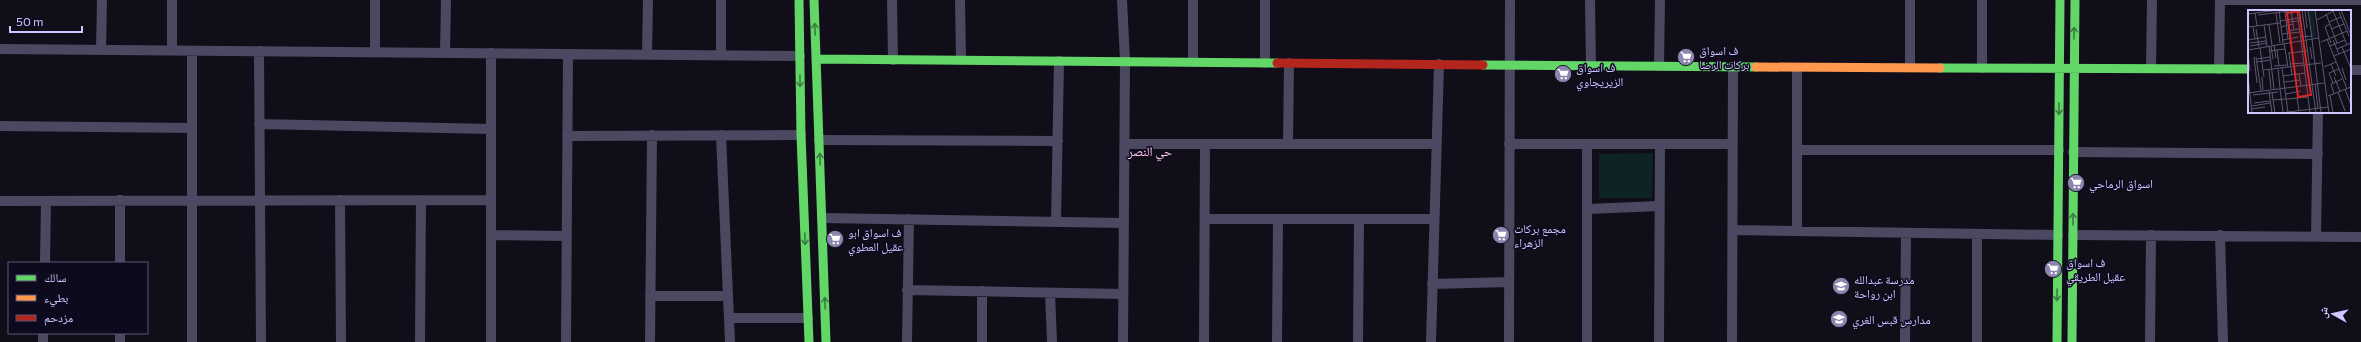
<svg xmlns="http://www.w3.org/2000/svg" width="2361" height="342" viewBox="0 0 2361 342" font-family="Commissioner,'Noto Naskh Arabic',sans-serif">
	<rect width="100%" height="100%" fill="#110e19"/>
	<!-- green -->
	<path fill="#0e2325" d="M1653,153L1652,198H1599V154Z"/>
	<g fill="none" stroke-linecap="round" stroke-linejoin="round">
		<!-- street -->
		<path stroke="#4b4862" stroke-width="10" d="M375,0V52
			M721,0V55
			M892,0L893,60
			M960,0L961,60
			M1122,0L1125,61L1123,342
			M1590,0L1591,66
			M1910,0V67
			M1982,0V68
			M2220,0H2361
			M0,49L800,56
			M101,50L102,0
			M172,50V0
			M259,51L261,342
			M445,53L446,0
			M647,54L648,0
			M1193,62V0
			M1265,63V0
			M1659,66L1660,0
			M2151,68L2152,0
			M2219,69L2220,0
			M2350,70H2361
			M259,124L491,129
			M0,126L192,128
			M721,135L730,342
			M567,136L801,135
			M819,140L1058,141
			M1125,144H1435
			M1288,144L1289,63
			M1509,144H1733
			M1797,150H2059
			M2073,152L2318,154
			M340,200L341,342
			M0,201L491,200
			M1587,209L1659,206
			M822,218L1124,223
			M1205,219H1434
			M1056,222L1059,61
			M1733,230L2058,235
			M1797,231V68
			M1977,234V342
			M491,235L567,236
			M2073,235L2361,237
			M2220,235L2223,342
			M2316,236L2318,112
			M45,263L46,201
			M120,263V200
			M1432,284L1509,282
			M907,290L1123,294
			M982,291V342
			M1050,293L1052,342
			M650,296H728
			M729,318H808
			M43,342V333
			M120,342V333
			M192,342V51
			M420,342L421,200
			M491,342V53
			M566,342L568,54
			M650,342L652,135
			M907,342L909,219
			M1204,342L1205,144
			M1277,342L1278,221
			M1358,342L1359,220
			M1431,342L1439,64
			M1509,342L1510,0
			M1587,342V144
			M1659,342L1660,144
			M1732,342L1733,67
			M1905,342L1906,233
			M2150,342L2151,235"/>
		<!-- fast -->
		<path stroke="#63d668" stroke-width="9" d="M799,0L801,135L809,342
			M814,0L826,342
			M816,59L1277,63
			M1483,65L1756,67
			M1940,68L2249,69
			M2057,342L2060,0
			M2072,342L2075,0"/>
		<!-- slow -->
		<path stroke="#ff974d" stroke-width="9" d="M1756,67L1940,68"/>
		<!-- jam -->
		<path stroke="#b3261e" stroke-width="9" d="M1277,63L1483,65"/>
	</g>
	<!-- one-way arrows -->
	<defs><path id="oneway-shaft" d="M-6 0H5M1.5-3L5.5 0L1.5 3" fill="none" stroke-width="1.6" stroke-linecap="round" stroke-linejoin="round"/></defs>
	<g stroke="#3d7a46">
		<use href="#oneway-shaft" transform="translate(815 29) rotate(-92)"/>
		<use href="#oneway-shaft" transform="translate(2074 33) rotate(-89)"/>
		<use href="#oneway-shaft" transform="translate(800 81) rotate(89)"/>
		<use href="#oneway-shaft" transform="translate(2059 109) rotate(90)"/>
		<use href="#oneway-shaft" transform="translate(820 159) rotate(-92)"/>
		<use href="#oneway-shaft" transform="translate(2073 219) rotate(-90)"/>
		<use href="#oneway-shaft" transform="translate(805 239) rotate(88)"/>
		<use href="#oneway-shaft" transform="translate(2057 295) rotate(91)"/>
		<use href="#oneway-shaft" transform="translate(825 303) rotate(-92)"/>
	</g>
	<!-- icons -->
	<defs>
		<symbol id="supermarket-disc" viewBox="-11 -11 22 22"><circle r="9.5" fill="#8c86ae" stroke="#0e0a1d"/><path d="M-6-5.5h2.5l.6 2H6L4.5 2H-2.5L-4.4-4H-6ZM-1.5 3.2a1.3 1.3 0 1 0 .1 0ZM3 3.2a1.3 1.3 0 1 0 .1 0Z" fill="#fff"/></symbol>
		<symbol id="school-disc" viewBox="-11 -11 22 22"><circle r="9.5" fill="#8c86ae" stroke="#0e0a1d"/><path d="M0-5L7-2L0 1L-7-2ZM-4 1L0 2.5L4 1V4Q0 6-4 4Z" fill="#fff"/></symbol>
	</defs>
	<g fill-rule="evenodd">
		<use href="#supermarket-disc" x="1676" y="47" width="20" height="20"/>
		<use href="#supermarket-disc" x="1553" y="64" width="20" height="20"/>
		<use href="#supermarket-disc" x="2066" y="173" width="20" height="20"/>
		<use href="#supermarket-disc" x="1491" y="225" width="20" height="20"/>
		<use href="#supermarket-disc" x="825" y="229" width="20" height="20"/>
		<use href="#supermarket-disc" x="2043" y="259" width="20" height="20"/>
		<use href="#school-disc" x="1831" y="276" width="20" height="20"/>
		<use href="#school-disc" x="1829" y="309" width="20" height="20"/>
	</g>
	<g text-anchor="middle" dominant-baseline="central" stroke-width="3" stroke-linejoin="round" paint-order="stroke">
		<!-- poi labels -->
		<g font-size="12" fill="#cfc6ff" stroke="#0e0a1d" text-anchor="start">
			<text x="1699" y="50">ف اسواق<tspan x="1699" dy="14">بركات الرضا</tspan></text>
			<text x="1576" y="67">ف اسواق<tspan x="1576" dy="14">الزيريجاوي</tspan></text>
			<text x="2089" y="183">اسواق الرماحي</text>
			<text x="1514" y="228">مجمع بركات<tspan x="1514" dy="14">الزهراء</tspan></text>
			<text x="848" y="232">ف اسواق ابو<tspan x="848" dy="14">عقيل العطوي</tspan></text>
			<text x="2066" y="262">ف اسواق<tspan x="2066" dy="14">عقيل الطريقي</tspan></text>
			<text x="1854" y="279">مدرسة عبدالله<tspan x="1854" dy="14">ابن رواحة</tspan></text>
			<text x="1852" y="319">مدارس قبس الغري</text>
		</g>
		<!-- neighbourhood labels -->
		<g font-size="13" fill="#ffc8e8" stroke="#0e0a1d">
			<text x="1150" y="151">حي النصر</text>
		</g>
	</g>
	<!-- overview -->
	<g transform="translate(2248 10)">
		<rect width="103" height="103" fill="#110e19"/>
		<path d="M61,0H65L68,27H64Z" fill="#0e2325"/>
		<path fill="none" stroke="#5d5875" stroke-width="1" d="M31,0L35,33M54,0L58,29M57,0L59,18M60,0L64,28M67,0L81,103M93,0L103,25M43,1L46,20M49,1L53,30M85,1L99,35M37,2L40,29M91,2L101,26M7,3L9,16M28,3L32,33M0,4L30,0M78,4L89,33M10,5L49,0M69,10L87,0M32,11L50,8M38,12L50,11M81,12L93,7M82,14L77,17L83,33M16,15L19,36M21,15L24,35M0,17L32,13M5,17L7,29M33,17L45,14M8,19L11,37M83,19L96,14M39,21L51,19M34,24L52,22M52,27L64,26M64,29L73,103M79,29L99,79M0,30L18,27M35,30L50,27M53,30L62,103M58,30L64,74M85,30L91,44M73,32L99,21M2,33L18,31M36,33L40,57M26,35L28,48M2,36L19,33M21,36L26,79M23,36L25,49M82,36L97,30M62,37L64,49M94,37L103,59M12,38L16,67M89,39L103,33M0,40L70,28M29,40L31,56M21,41L37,39M0,43L2,61M40,43L59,41M41,43L44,65M86,46L103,39M6,47L9,73M8,47L13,81M9,49L22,47M9,52L22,50M42,54L56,53M83,54L88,66M26,56L39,55M76,57L88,52M34,58L40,102M94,58L98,70M30,59L32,78M15,60L73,53M21,60L23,79M51,64L53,76M0,66L4,103M35,66L57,63M14,67L15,80M86,67L92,81M36,72L52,70M85,73L81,63L91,59M67,74L70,98M64,75L68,103M32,79L35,102M97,79L103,95M21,81L24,103M90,82L97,101M0,83L76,73M24,83L27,103M38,84L53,81M86,84L83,74L94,69M5,85L30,82M82,85L85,103M80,86L103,77M49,88L51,100M39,89L60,87M25,90L38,89M6,93L22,91M4,96L22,93M4,99L17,97M32,103L80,97"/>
		<path fill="#d62828" fill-opacity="0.15" stroke="#d62828" stroke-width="2" d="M51,1L63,85L50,87L39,3Z"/>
		<rect width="103" height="103" fill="none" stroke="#cfc6ff" stroke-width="2"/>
	</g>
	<!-- legend -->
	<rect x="8" y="262" width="140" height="72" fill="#0e0a1d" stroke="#5b5577"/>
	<rect x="16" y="275" width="20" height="6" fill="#63d668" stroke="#5b5577"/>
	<text x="44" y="282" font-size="12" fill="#cfc6ff">سالك</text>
	<rect x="16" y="295" width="20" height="6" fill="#ff974d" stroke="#5b5577"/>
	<text x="44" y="302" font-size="12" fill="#cfc6ff">بطيء</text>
	<rect x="16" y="315" width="20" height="6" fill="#b3261e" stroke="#5b5577"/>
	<text x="44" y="322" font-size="12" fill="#cfc6ff">مزدحم</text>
	<!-- north arrow -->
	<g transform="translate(2333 314) rotate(278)" stroke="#0e0a1d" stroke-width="3" paint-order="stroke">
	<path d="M0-3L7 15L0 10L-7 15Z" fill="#cfc6ff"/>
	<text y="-6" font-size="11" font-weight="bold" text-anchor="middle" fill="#cfc6ff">ش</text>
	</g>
	<!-- scale -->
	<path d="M10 26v6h72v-6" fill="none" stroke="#cfc6ff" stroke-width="2"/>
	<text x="16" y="26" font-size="12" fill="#cfc6ff" stroke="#0e0a1d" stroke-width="3" paint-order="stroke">50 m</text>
</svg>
